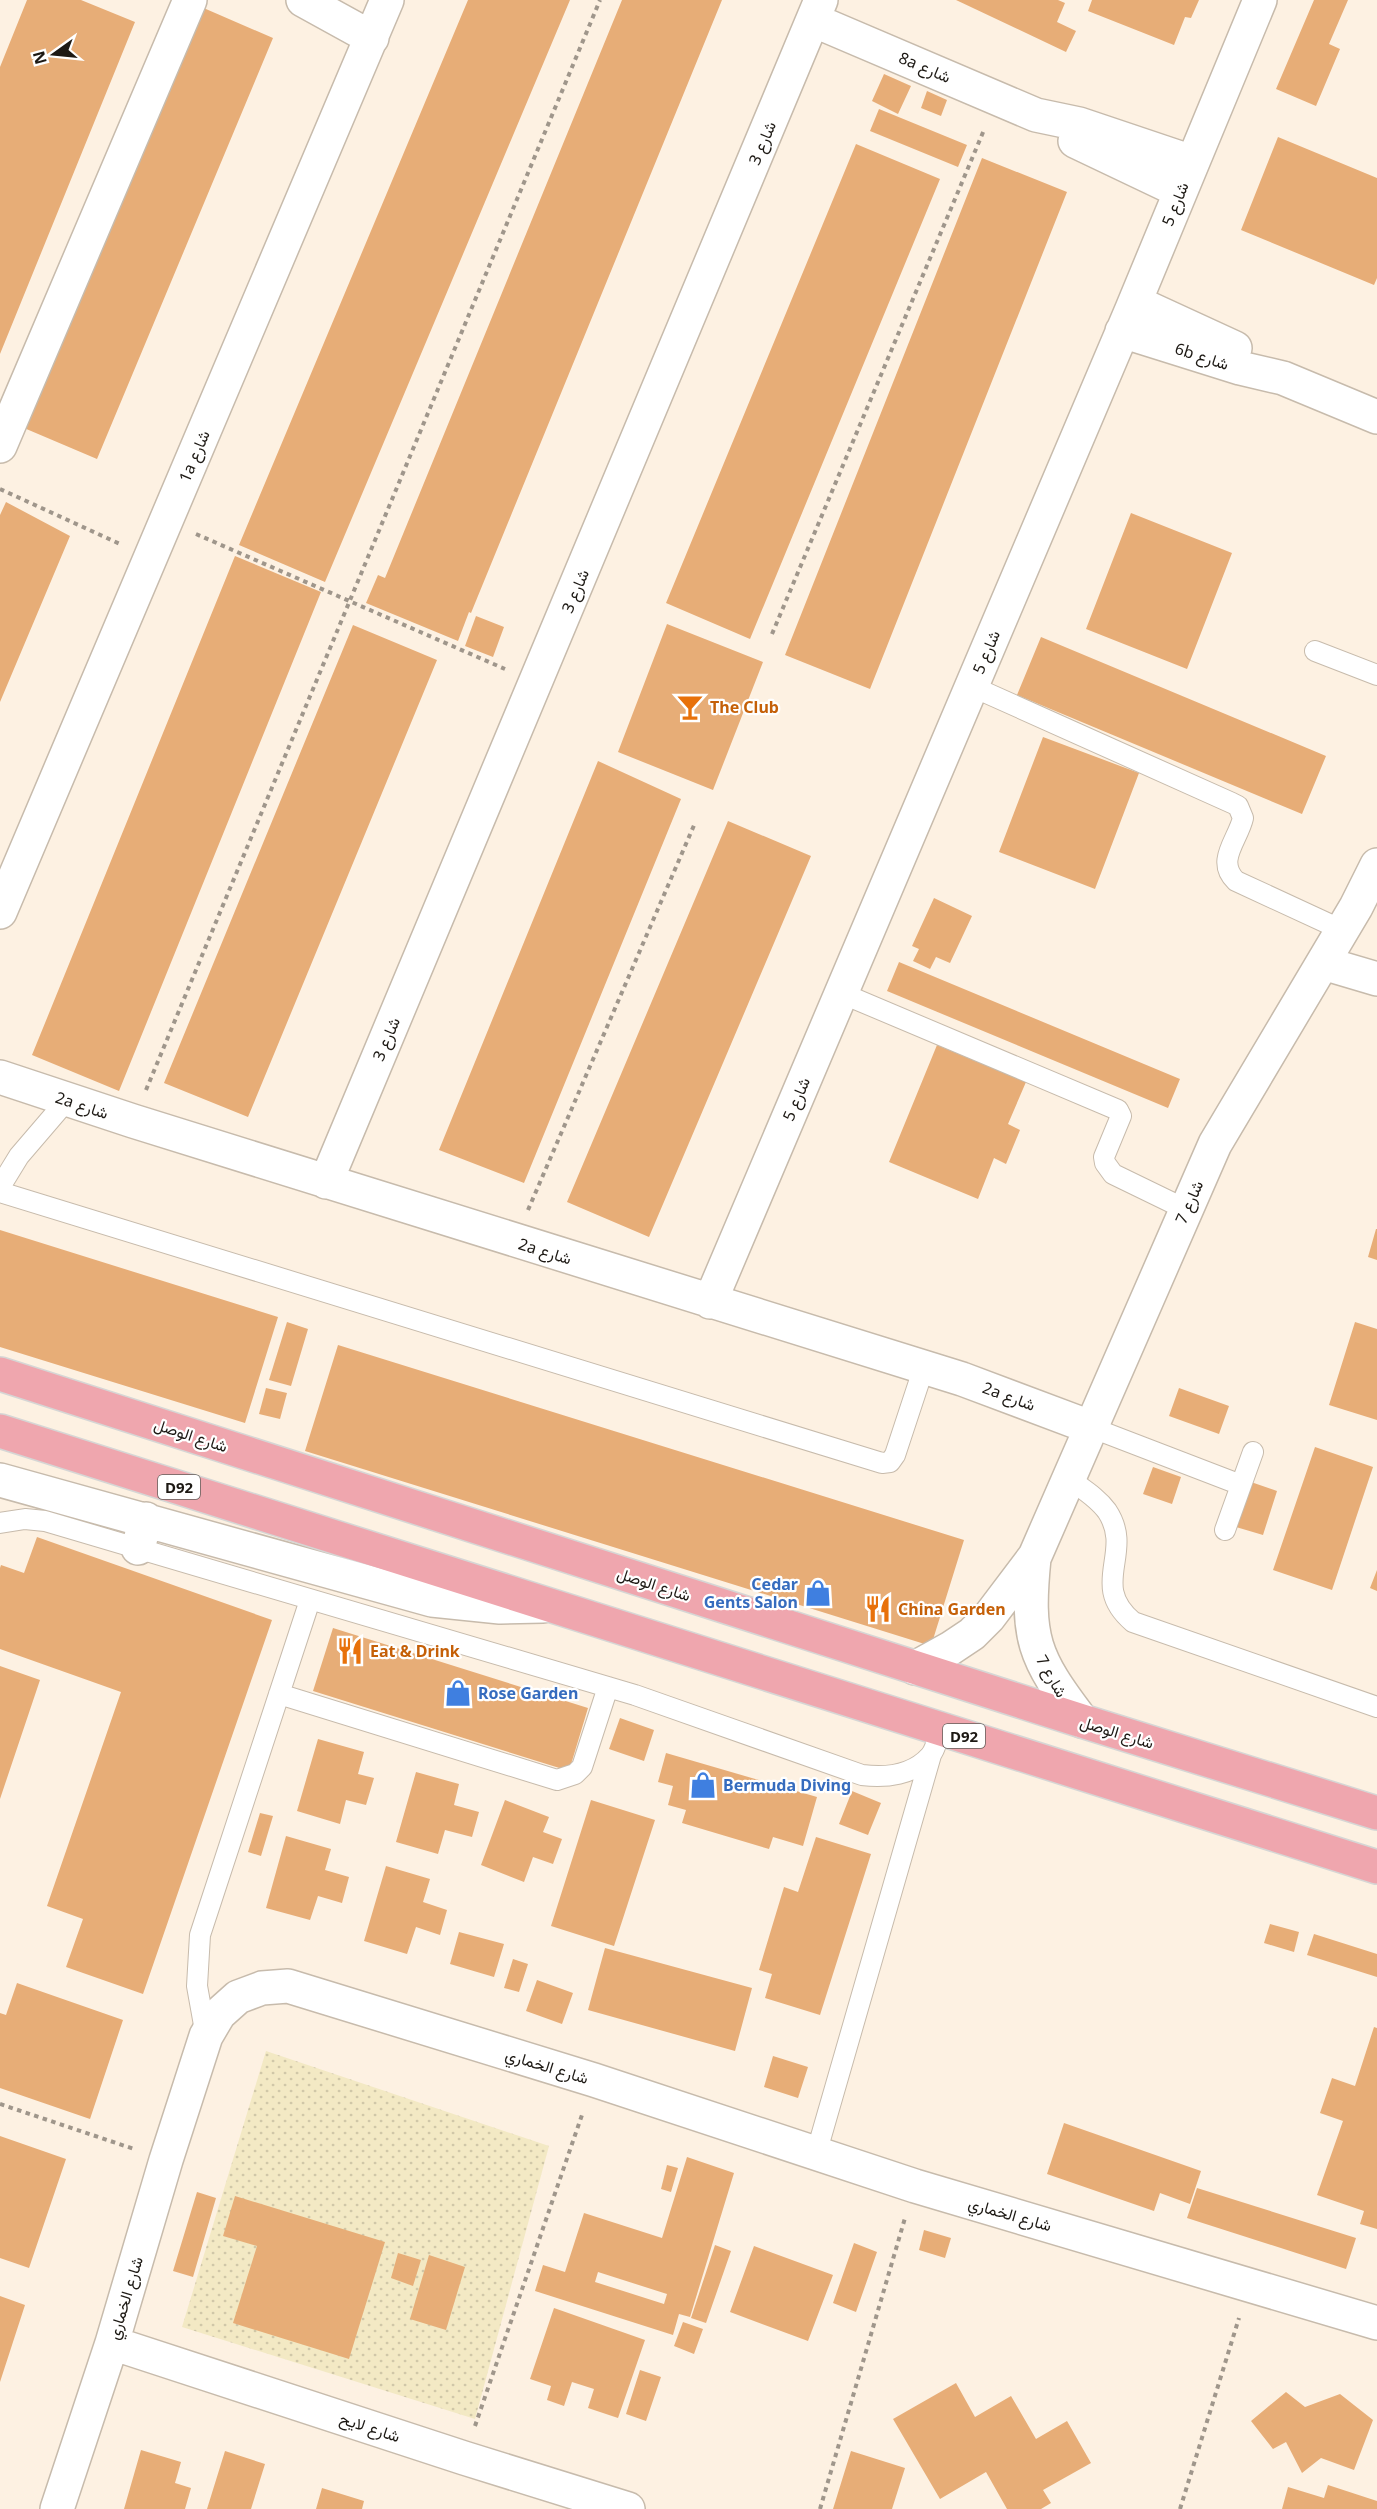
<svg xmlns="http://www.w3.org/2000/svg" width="1377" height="2509" viewBox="0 0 1377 2509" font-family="'Noto Sans',Vazirmatn,sans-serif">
	<defs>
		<pattern id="sand-dots" width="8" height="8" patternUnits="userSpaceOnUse" patternTransform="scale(1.5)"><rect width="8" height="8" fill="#f3e9c4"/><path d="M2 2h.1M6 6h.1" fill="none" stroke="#d0c7a8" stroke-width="1.8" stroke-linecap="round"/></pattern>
	</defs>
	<rect width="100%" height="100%" fill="#fdf1e2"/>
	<!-- sand -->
	<path fill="url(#sand-dots)" d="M266,2051L549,2146L475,2419L182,2327Z"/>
	<!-- building -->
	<path fill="#e7ad77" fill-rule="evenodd" d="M27,0H81L135,22L0,354V67Z
		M468,0H570L325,582L239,545Z
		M622,0H722L471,613L469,612L458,641L366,603L378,575L385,578Z
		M956,0H1058L1065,3L1057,22L1076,31L1066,52Z
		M1092,0H1199L1191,18L1185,17L1174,45L1088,11Z
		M1314,0H1348L1329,44L1340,49L1316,106L1276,89Z
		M199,6L273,38L97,459L24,428Z
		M884,74L911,86L898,114L872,101Z
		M927,91L947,100L941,116L921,108Z
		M879,109L967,145L958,167L870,131Z
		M1278,137L1377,178V278L1374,285L1241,230Z
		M856,144L940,179L750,639L666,603Z
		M982,158L1067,192L870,689L785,655Z
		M6,502L70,536L0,702V515Z
		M1131,513L1232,553L1187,669L1086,629Z
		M235,556L321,592L119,1091L32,1055Z
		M476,616L504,627L493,657L465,646Z
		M667,624L763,662L713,790L618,752Z
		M353,625L437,660L248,1117L164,1083Z
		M1041,637L1326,756L1302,814L1017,695Z
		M1043,737L1139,773L1095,889L999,852Z
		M598,761L681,799L524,1183L439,1150Z
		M728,821L811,856L649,1237L567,1202Z
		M934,898L972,916L950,963L936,957L930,969L913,961L919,949L912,946Z
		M899,962L1180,1079L1168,1108L887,991Z
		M937,1045L1026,1082L1008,1124L1020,1130L1006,1164L994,1158L978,1199L889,1162Z
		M1376,1229H1377V1260L1368,1257Z
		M0,1230L278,1317L245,1423L0,1347Z
		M287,1322L308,1329L291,1386L269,1380Z
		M1355,1322L1377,1329V1420L1329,1405Z
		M338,1345L964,1540L931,1646L305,1451Z
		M266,1388L287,1393L280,1419L259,1414Z
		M1179,1388L1229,1406L1219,1434L1169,1416Z
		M1315,1447L1373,1467L1332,1590L1273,1570Z
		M1153,1467L1181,1477L1172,1504L1143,1494Z
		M1251,1482L1277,1491L1263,1535L1236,1527Z
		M37,1537L272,1620L143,1994L66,1967L83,1919L47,1906L121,1692L0,1649V1568L1,1565L24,1573Z
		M1377,1570V1591L1370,1588Z
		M333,1628L588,1708L569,1771L313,1691Z
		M0,1666L40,1680L0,1799Z
		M620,1718L654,1730L644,1761L609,1749Z
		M318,1739L364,1752L358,1774L374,1778L366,1805L346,1800L340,1824L297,1811Z
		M666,1753L817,1797L803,1846L773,1837L769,1849L682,1823L686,1810L668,1805L673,1786L658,1782Z
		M416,1772L459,1784L454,1805L479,1812L472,1837L445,1830L438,1854L396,1842Z
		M852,1791L881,1803L868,1835L839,1824Z
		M505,1800L549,1817L543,1832L562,1839L553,1864L533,1857L524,1882L481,1865Z
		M591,1800L655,1820L614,1946L551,1926Z
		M260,1813L273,1816L261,1856L248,1852Z
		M286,1836L331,1849L325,1870L349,1877L342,1903L318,1896L310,1920L266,1908Z
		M816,1837L871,1854L820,2015L765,1998L772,1974L759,1970L784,1887L798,1892Z
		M386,1866L430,1879L423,1902L447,1910L440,1935L416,1927L407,1954L364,1941Z
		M1270,1924L1299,1932L1294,1952L1264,1943Z
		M459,1932L504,1944L494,1977L450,1964Z
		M1314,1934L1377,1954V1977L1307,1955Z
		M605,1948L752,1988L735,2051L588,2010Z
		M513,1959L528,1964L519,1992L504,1988Z
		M537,1980L573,1993L562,2024L526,2011Z
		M17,1983L123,2020L90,2119L0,2088V2013L6,2015Z
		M1374,2027L1377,2028V2229L1360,2224L1364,2211L1317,2195L1343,2121L1320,2113L1332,2078L1355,2086Z
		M773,2056L808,2067L798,2098L764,2087Z
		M1064,2123L1201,2171L1190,2204L1160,2193L1154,2211L1047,2174Z
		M0,2136L66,2159L29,2268L0,2258Z
		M687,2157L734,2173L690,2317L679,2314L673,2335L535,2291L543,2265L565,2272L584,2213L662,2238ZM598,2272L667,2294L664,2304L595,2282Z
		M667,2165L678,2168L671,2192L661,2189Z
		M1197,2188L1356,2238L1346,2269L1187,2218Z
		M197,2192L216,2198L193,2277L173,2271Z
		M235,2196L385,2242L349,2359L233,2323L257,2246L223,2236Z
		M924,2230L951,2238L945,2258L919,2250Z
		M854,2243L877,2252L856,2312L833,2303Z
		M715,2245L731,2251L706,2323L691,2318Z
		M754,2246L833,2275L808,2341L730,2312Z
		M398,2253L421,2260L413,2286L391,2278Z
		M429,2255L465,2267L446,2330L410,2319Z
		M0,2296L25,2305L0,2382Z
		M554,2308L645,2340L618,2418L588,2408L594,2389L572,2382L564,2406L547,2400L551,2386L530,2379Z
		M683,2322L703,2329L694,2354L674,2346Z
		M640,2370L661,2377L646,2421L626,2414Z
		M956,2383L975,2417L1011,2396L1036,2439L1067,2421L1091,2463L1043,2490L1051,2503L1041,2509H1007L986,2472L940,2499L893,2419Z
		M1286,2392L1305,2407L1340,2394L1373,2420L1354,2470L1321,2458L1302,2473L1286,2442L1273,2449L1251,2421Z
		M141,2450L181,2462L175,2483L191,2488L185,2509H124Z
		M225,2451L265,2464L251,2509H207Z
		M851,2451L905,2468L892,2509H833Z
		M1328,2485L1377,2501V2509H1282L1288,2487L1324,2498Z
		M322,2488L364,2501L362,2509H316Z"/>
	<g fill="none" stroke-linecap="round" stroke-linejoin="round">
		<defs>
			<path id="service" d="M1315,651L1377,675
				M971,686L1232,803L1238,806L1243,818C1238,840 1215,861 1236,881L1342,930
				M841,993L1118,1110L1121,1116L1104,1157L1105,1163L1113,1174L1185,1209
				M0,1187L19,1156L67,1100
				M0,1192L882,1463L890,1462L895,1455L924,1367
				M1090,1427L1241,1485
				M1068,1478C1081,1488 1097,1497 1107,1511C1135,1553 1088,1584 1133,1622L1377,1707
				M0,1523L25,1519L45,1521L635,1695L862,1775C886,1778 913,1775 930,1756C936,1749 938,1737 941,1729
				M1225,1530L1253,1452
				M279,1694L557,1780L575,1774L582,1767L608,1687
				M206,2036L197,1986L200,1935L310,1600
				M816,2154L931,1755"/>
			<path id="minor" d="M303,0L372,38
				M813,20L1036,115L1079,124L1192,162
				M1075,141L1180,191
				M1135,302L1235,348
				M1122,331L1240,368L1283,378L1377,417
				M0,446L190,0
				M0,912L387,0
				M1323,963L1377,979
				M0,1077L133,1121L962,1379L1090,1427
				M326,1182L821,0
				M710,1302L1132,309L1260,0
				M0,1480L432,1600L500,1607L543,1606
				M138,1548L146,1519
				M1034,1558C1026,1638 1033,1657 1082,1721
				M915,1668L951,1648L972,1634L989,1617L1035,1556L1215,1144L1356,907L1377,865
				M112,2343L464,2458L628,2509
				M57,2509L112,2343L166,2160L206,2036L219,2014L238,1997L262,1988L288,1986L594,2080L915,2186L1377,2323"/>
			<path id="primary" d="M0,1374L1082,1721L1377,1813
				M0,1431L1377,1867"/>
		</defs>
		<!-- service casing -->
		<use href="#service" stroke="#c7bbac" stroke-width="22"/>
		<!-- minor casing -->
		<use href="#minor" stroke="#c7bbac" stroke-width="36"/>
		<!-- primary casing -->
		<use href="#primary" stroke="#d6d6d5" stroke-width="36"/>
		<!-- path -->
		<path stroke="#9f968b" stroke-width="4" stroke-dasharray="4.5 4.5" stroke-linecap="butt" d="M0,489L120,544
			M196,534L505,669
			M772,634L984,130
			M146,1090L600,0
			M528,1210L695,823
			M0,2104L134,2149
			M475,2426L583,2112
			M820,2509L905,2218
			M1180,2509L1239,2318"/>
		<!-- service -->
		<use href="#service" stroke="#fff" stroke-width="20"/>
		<!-- minor -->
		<use href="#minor" stroke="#fff" stroke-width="33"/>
		<!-- primary -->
		<use href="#primary" stroke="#efa6ae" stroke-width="33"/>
	</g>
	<!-- icons -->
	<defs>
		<symbol id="bar-bare" viewBox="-9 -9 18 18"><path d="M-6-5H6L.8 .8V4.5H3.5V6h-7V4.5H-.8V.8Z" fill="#e8710a" stroke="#fff" stroke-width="2.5" paint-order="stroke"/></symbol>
		<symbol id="shop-bare" viewBox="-9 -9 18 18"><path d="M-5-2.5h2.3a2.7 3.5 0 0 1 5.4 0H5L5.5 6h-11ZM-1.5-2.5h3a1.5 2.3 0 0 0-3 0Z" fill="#3f7fe0" stroke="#fff" stroke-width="2.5" paint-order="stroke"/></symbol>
		<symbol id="restaurant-bare" viewBox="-9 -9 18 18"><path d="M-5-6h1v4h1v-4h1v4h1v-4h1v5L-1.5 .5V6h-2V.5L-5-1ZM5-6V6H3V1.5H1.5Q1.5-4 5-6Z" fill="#e8710a" stroke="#fff" stroke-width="2.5" paint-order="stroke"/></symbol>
	</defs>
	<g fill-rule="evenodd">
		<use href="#bar-bare" x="671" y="688" width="38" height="38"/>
		<use href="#shop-bare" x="799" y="1574" width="38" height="38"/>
		<use href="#restaurant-bare" x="859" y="1590" width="38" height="38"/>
		<use href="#restaurant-bare" x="331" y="1632" width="38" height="38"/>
		<use href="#shop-bare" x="439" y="1674" width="38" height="38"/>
		<use href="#shop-bare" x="684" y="1766" width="38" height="38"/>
	</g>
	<g text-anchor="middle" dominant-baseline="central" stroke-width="4.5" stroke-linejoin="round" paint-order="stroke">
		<!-- shield labels -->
		<g fill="#fff" stroke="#615e5a" stroke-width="1.5">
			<rect x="158" y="1475" width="42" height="24" rx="4.5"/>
			<rect x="943" y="1724" width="42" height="24" rx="4.5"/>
		</g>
		<g font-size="15" font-weight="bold" fill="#1d1914">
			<text x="179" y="1487">D92</text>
			<text x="964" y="1736">D92</text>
		</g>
		<!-- street labels -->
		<g font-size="16" fill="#1d1914" stroke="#fff">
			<text transform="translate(925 67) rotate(23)">8a شارع</text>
			<text transform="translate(762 143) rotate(-67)">شارع 3</text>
			<text transform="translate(1175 204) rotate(-68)">شارع 5</text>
			<text transform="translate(1202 356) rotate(18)">6b شارع</text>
			<text transform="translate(194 456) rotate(-67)">1a شارع</text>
			<text transform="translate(575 591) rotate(-67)">شارع 3</text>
			<text transform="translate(986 652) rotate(-67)">شارع 5</text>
			<text transform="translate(386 1039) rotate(-67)">شارع 3</text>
			<text transform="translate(796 1099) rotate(-67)">شارع 5</text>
			<text transform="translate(82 1105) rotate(18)">2a شارع</text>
			<text transform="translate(1189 1202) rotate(-66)">شارع 7</text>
			<text transform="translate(545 1251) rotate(17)">2a شارع</text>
			<text transform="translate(1009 1396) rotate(20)">2a شارع</text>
			<text transform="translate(191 1435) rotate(18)">شارع الوصل</text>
			<text transform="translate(654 1584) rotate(18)">شارع الوصل</text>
			<text transform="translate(1052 1676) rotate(60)">شارع 7</text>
			<text transform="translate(1117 1732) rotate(17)">شارع الوصل</text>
			<text transform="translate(547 2066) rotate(17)">شارع الخماري</text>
			<text transform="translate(1010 2214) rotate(16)">شارع الخماري</text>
			<text transform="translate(125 2298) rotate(-73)">شارع الخماري</text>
			<text transform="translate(370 2427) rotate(18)">شارع لايح</text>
		</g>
		<!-- food labels -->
		<g font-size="16" font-weight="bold" fill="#c56008" stroke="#fff" text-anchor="start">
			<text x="710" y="707">The Club</text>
			<text x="898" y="1609">China Garden</text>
			<text x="370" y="1651">Eat &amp; Drink</text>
		</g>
		<!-- shop labels -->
		<g font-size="16" font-weight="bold" fill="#366cbe" stroke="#fff" text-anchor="start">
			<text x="798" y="1584" text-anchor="end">Cedar<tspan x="798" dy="18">Gents Salon</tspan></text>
			<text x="478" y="1693">Rose Garden</text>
			<text x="723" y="1785">Bermuda Diving</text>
		</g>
	</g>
	<!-- north arrow -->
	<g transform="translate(54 54) rotate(255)" stroke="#ffffff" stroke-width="4.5" paint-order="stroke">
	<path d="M0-4.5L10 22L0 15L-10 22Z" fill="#1d1914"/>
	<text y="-9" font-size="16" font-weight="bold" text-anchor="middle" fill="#1d1914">N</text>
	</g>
</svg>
